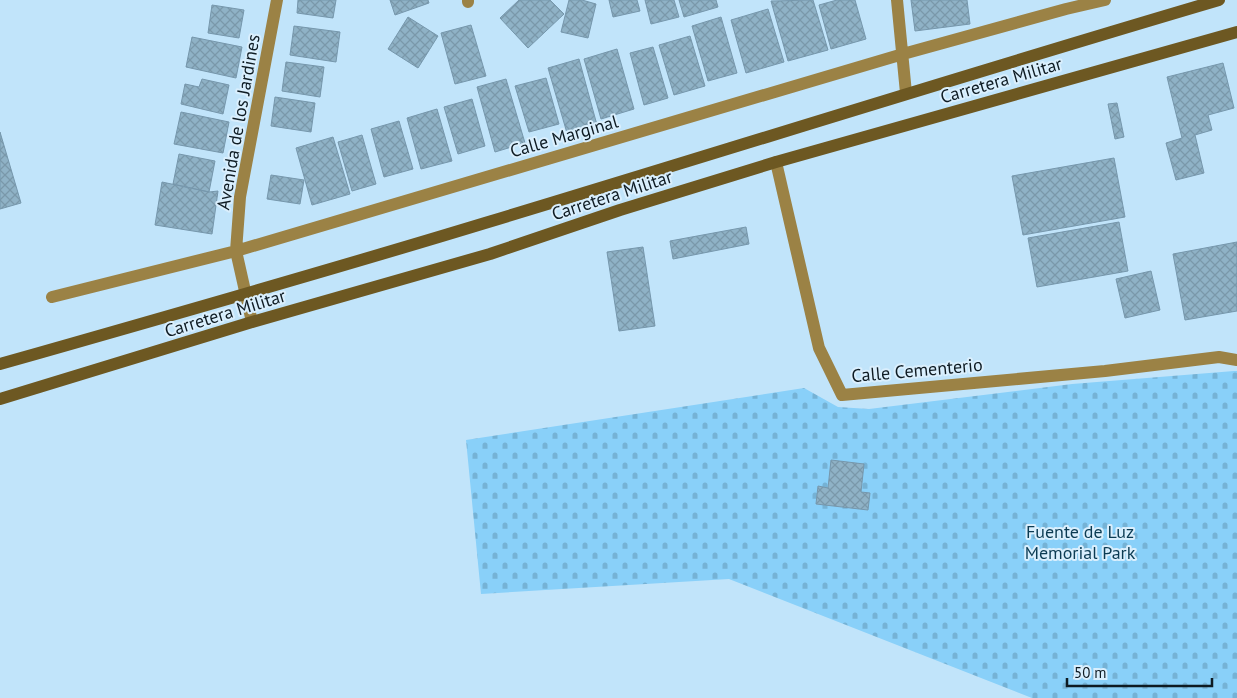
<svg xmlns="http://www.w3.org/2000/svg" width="1237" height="698" viewBox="0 0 1237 698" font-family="'PT Sans',sans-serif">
	<defs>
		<pattern id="cemetery-stones" width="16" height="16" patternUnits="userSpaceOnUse" patternTransform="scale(1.25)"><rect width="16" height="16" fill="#89d0f9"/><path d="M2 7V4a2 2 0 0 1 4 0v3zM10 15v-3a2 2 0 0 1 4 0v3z" fill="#75b2d5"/></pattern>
		<pattern id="building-cross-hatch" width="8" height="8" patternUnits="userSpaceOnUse" patternTransform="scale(1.25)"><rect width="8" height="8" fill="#8fb2c6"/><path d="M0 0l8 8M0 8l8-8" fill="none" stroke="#7a98aa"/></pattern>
	</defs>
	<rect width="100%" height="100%" fill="#c1e4fa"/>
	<!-- cemetery -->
	<path fill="url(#cemetery-stones)" d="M1234,371H1237V698H1032L729,579L481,594L466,440L804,388L838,407L869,409L1072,384Z"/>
	<!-- building -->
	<path fill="url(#building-cross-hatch)" stroke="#7697ac" d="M298,0H336L333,18L297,13Z
		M390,0H428L429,3L395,15Z
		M519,0H550L564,14L528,48L500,18Z
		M569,0H582L596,4L588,38L561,32Z
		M609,0H637L640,11L613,17Z
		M645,0H674L679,17L651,24Z
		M679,0H716L718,7L684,17Z
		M813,0L828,50L788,61L771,1Z
		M837,0H855L866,39L831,49L819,5Z
		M911,0H967L970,24L915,31Z
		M212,5L244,10L239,38L208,33Z
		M768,9L784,62L746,73L731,20Z
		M408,17L438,36L418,68L388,49Z
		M721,17L737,73L708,81L692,26Z
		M471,25L486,76L455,84L441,33Z
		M294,26L340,32L336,62L290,55Z
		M690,36L705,86L674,95L659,45Z
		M192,37L242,47L236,78L186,67Z
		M653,47L668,98L644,105L630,53Z
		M617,49L634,109L601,119L584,59Z
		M579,59L597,125L567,133L548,68Z
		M286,62L324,67L320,97L282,91Z
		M1223,63L1234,108L1208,115L1212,130L1195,135L1204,173L1176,180L1166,143L1182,138L1167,77Z
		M546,78L559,124L529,132L515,86Z
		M202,79L229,85L223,114L181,104L185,84L199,87Z
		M506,79L525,143L495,152L477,87Z
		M275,97L315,103L311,132L271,126Z
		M472,99L485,146L458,154L444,107Z
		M1117,103L1124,137L1115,139L1108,104Z
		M437,109L452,161L421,169L407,118Z
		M181,112L229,122L223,153L174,144Z
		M399,121L413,169L384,177L371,129Z
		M0,132L21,203L0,209Z
		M362,135L376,184L352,191L338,142Z
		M333,137L350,194L312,205L296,148Z
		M179,154L215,161L209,192L173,184Z
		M1114,158L1125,217L1023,235L1012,176Z
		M271,175L304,180L300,204L267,199Z
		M162,182L209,192L218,191L212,234L155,225Z
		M1119,222L1128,271L1037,287L1028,238Z
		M746,227L749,244L673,259L670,241Z
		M1237,242V311L1185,320L1173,254Z
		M643,247L655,326L619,331L607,252Z
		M1151,271L1160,310L1125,318L1116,279Z
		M831,460L864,464L861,492L870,493L868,510L816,504L818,486L828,488Z"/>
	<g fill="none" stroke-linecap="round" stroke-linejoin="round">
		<!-- minor -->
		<path stroke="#9b8245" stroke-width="12" d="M897,0L906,93
			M468,2V0
			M776,162L819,348L842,395L1105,371L1219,357L1237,360
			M52,297L236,251L903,54L1066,9L1105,0
			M252,322L236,251L240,197L277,0"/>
		<!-- secondary -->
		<path stroke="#6d5822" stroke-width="12" d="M0,364C162,318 324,272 485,223C730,149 974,72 1219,0
			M0,399L252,322L490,254L620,210L776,162L1237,32"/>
	</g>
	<g text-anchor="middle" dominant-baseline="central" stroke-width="4" stroke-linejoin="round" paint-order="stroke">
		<!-- street labels -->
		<g font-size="18" fill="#0e1b23" stroke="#daeffd">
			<text transform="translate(1001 80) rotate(-16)">Carretera Militar</text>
			<text transform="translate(238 122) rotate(-80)">Avenida de los Jardines</text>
			<text transform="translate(564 136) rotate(-16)">Calle Marginal</text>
			<text transform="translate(612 195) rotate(-18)">Carretera Militar</text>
			<text transform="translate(225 313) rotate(-17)">Carretera Militar</text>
			<text transform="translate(917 370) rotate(-5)">Calle Cementerio</text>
		</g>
		<!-- park labels -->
		<g font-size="18" fill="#0b3b53" stroke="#daeffd">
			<text x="1080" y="531">Fuente de Luz<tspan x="1080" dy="21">Memorial Park</tspan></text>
		</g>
	</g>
	<!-- scale -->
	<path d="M1067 678v8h145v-8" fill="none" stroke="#0e1b23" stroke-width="2.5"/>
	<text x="1074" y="678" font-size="15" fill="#0e1b23" stroke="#daeffd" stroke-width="4" paint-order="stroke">50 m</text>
</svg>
